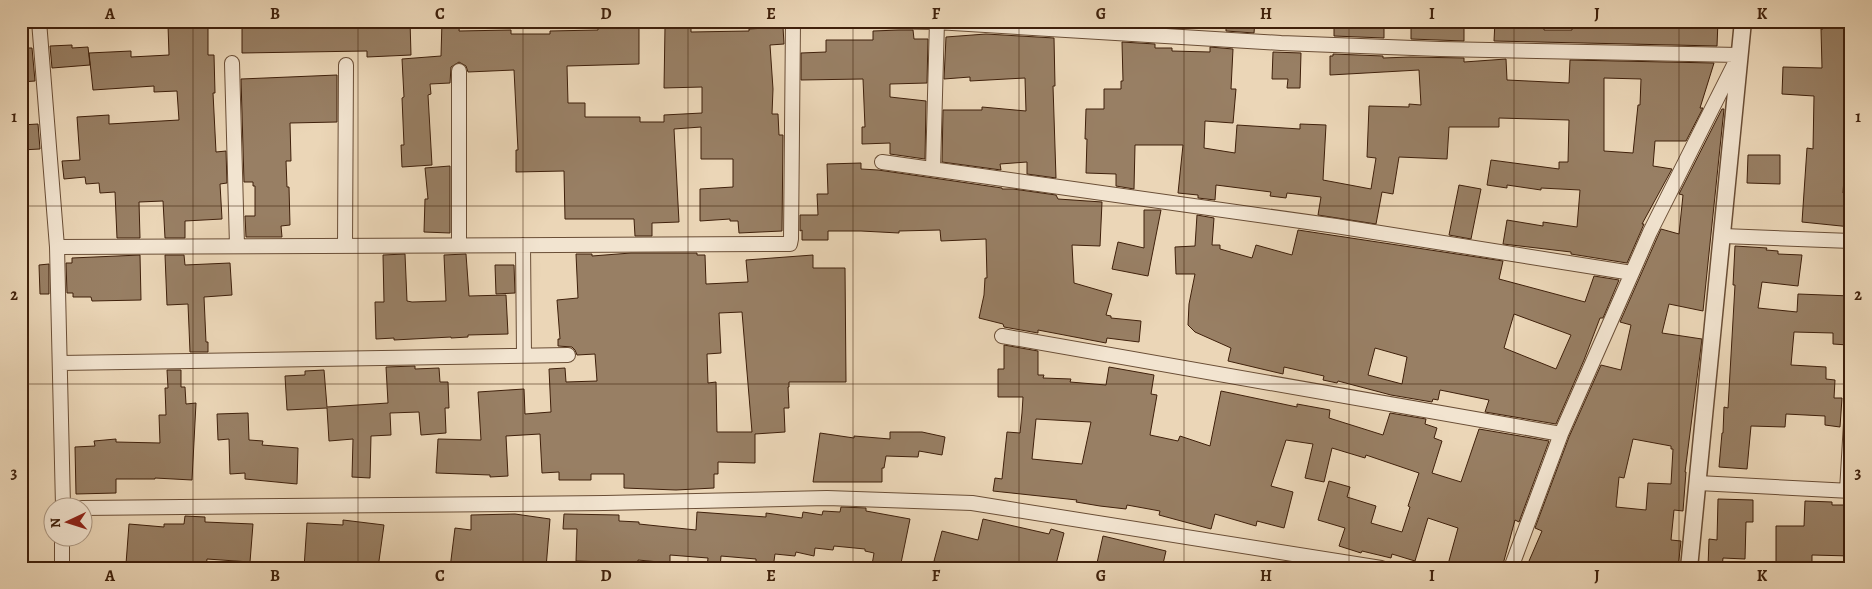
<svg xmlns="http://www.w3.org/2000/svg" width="1872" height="589" viewBox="0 0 1872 589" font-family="Alegreya,serif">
	<rect width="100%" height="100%" fill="#ebd6b7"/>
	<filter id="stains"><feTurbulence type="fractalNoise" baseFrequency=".004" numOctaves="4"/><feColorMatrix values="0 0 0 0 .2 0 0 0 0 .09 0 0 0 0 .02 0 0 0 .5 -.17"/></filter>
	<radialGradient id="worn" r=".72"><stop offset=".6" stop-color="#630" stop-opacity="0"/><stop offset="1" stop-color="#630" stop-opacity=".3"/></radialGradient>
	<!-- building -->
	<path fill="#987f64" stroke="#3f200b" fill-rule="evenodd" d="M242,21H288V23L319,21H410L411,55L367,57V51L242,53Z
		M442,21H460L459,31L511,30V34H550V31L598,30V28L639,25V64L567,66L568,103H585V117H640V122H664V115L702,113V87L664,88L665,27H691V32L749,31V29L783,27L784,44L770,45L773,89L772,114H778L779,135H783L782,231L739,233L738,221H730V219L700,221V189L733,187V159H701V127L674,129L679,222L652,223V236H635L634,219H565L564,171L516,172V150H518L514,70L468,72L466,66L459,62L451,67L450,83L430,84L431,94L428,95L432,165L402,167L401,145H404L402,98L404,97L402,59L441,56Z
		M1122,21H1156V27L1122,25Z
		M1226,21H1255L1254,33L1226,31Z
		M1334,21L1384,22V38L1334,36Z
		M1411,21H1464V41L1411,39Z
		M1495,21H1544V30H1572V21H1718L1717,46L1494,41Z
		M1823,21H1849L1851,130L1850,149H1846L1843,193L1851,194V227L1802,222L1807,148L1813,149L1814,96L1782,94L1783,67L1822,68L1821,29H1823Z
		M208,24V55H214L215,93H213L216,152L226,151L227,183L220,184L222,219L185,221V238H165L163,201L139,202L140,238H117L115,192L100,193L99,183L86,184L85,177L64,179L62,161L80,160L77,117L109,115V124L179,120L177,91L154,92V86L93,90L89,53L131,51V57L169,55L168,25Z
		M899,30H913L914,39H928L927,83L890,84V97L926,101L925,159L890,154V143L862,144V127H865L863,79L801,80V53L826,52V40H873V31Z
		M986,34L1054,38L1055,86H1053L1056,178L1027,174V162L1000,164L1001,170L942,162L943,110H982V107L1026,111L1025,78L970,81V77L944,79L946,37Z
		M1122,42L1155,44V48H1172V51L1210,52V47L1233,49L1231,89H1236L1233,123L1205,121L1204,148L1235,153L1237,125L1300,129V124L1326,125L1323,180L1371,189L1376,158L1367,157L1369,106L1409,107V104L1421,105L1419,70L1330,75V56H1333V54L1383,56V58L1410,57L1464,58V62L1506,59L1507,80L1569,83L1570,60L1714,63L1700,108H1703L1686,141H1655L1653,166L1672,169L1642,224H1644L1627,263L1571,254V252L1503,244L1507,220L1543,226V222L1577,227L1580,190L1541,188V190L1507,185V188L1487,185L1491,160L1559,169V162H1568L1569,120L1499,118V127H1449L1447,159L1399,157L1393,194L1382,192L1376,224L1318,215L1321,197L1287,193L1286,198L1270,196L1271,192L1216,185L1215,200L1198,198V195L1178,193L1183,145H1135L1134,189L1116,186V174L1086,173L1087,139H1085L1086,109H1104V89H1121V81H1123ZM1604,78L1641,79L1640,105H1638L1633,153L1604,151Z
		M72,45V48L88,47L90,65L52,68L50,46Z
		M21,48H32L35,81L21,82Z
		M1273,52L1301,53L1300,88H1287L1288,79H1272Z
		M337,75V122L290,123L291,161H286L287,187H289L290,225L281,226L282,237H246L245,216H255V186H253V182H244L241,79Z
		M1722,109H1724L1703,311L1669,304L1662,333L1702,339L1685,472H1686L1683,511L1674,510L1671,540L1681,541L1678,568H1526L1542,531L1535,528L1569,437L1601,365L1621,370L1631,325L1620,322L1661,229L1679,234L1683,195L1679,194ZM1633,439L1671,446V449H1673L1671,484L1648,483L1646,510L1616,507L1619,477L1624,478Z
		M38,124L40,149L21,150V125Z
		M1748,155H1780V184L1747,183Z
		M861,163V169L878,170L1002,188V189H1013L1056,195L1058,199L1102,202L1100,246L1072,245L1074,283L1112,294L1106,315L1111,316V318L1141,321L1139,342L1107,338L1106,343L1038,330V333L1004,327L1003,324L979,318L984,295L985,278H987L986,239L941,241L940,230L899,231V233L861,231H828V240H802V230L800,231V215H818L817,194H828L827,164Z
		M450,166V233L424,232L425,199H428L425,168Z
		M1459,185L1481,189L1471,239L1449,235Z
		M1144,210H1161L1148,276L1112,269L1118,242L1144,248Z
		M1197,215L1214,218L1212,245H1220V249L1252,258L1256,245L1292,255L1298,230L1503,261L1499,279L1585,302L1594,276L1619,280L1603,318H1600L1584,360L1556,424L1485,412L1489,400L1440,390L1438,400L1433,399L1432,402L1391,395L1338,381L1337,383L1323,380L1324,376L1284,367L1283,374L1228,361L1231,348L1195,332L1188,325L1189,304L1195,274H1176L1175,247L1195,246ZM1514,314L1571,335L1556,369L1504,348ZM1375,348L1407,357L1402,384L1368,375Z
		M1735,246L1767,248L1766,250L1778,251V254L1802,255L1798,286L1762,282L1758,308L1797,312L1798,294L1851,296L1848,345L1833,344V333L1794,332L1791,365L1826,367V379L1835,380L1834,398H1842L1840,427L1825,425V416L1786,414L1785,427L1751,426L1747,469L1719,467L1722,433H1723L1724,407L1728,408L1735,285H1733Z
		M697,253V255H705L706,284L748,282L746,260L813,255V268H845L846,382H789V387H788L789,408H784L785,432L755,434V463L718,462V474H714V488L676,490L624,488V474H591V480H559V472L542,473L540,434L506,436L508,476L490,477V475L436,473L438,439L481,440L478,392L524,389L525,414L551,412L549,369L565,368L566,382L597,381L595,354L577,355L575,350L572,347L558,346V339H560L557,300L578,298L576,254H592V256L631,253ZM742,312L752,432H717L716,382L708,383L707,354L721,353L719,313Z
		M405,254L407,301L412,302L446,301L444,255L466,254L469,296L506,295L508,334L468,335V337L451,338V337L394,340V338L376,339L375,302H384L383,255Z
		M140,255L141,300L92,301L91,297H73V293H67L66,263H72V258Z
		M165,255H184L185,265L230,263L232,295L204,297L206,342H208V352H190L188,304L167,305Z
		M49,264V294H40L39,265Z
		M495,265H514L515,293L496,294Z
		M1004,345L1038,351V375H1044L1043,378L1071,379L1070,382L1106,385L1109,367L1154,375L1151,394L1157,395L1150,435L1178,441L1180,436L1210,446L1221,391L1297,407V404L1330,410L1329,418L1383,435L1390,413L1426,419L1425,424L1437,428L1434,438L1442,441L1432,473L1461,482L1479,429L1549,441L1519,522L1515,520L1502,568H1447L1458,528L1428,518L1415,561L1392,554L1391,558L1362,551L1361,553L1339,546L1345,528L1318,520L1329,481L1350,487L1347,497L1376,506L1371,523L1402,532L1410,507L1408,506L1419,473L1366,455L1365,458L1332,448L1324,482L1305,478L1313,444L1286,440L1271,486L1293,492L1284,528L1257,521L1256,526L1215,514L1211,529L1159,515L1160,511L1127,505L1126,509L1100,506L1076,502L1077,500L993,491L995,478L1002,479L1007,432L1020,433L1022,413L1023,397H998V369H1004ZM1036,419L1091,422L1082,464L1032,459Z
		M415,366V369L439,368L440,382H448L449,408H445L446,433L421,435L419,412L390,413L391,435L371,436L370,478L352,477L353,439L329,441L327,408L287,410L285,376L305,375V371L324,370L327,407L388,403L386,367Z
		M167,370H181V387H185L186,404L196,403L192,480L155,478V479H116V493L76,494L75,447L95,446L94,441L116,439V442L160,443L159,415H166L165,388H168Z
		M248,413L249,440L263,441L262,445L298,448L297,484L245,479V473L230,474L229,439L218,440L217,414Z
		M890,432H922L945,437L942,455L919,451L918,457L886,456L884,468H882V482H813L820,433L854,438V436L890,439Z
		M1718,499L1753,500V522H1746L1745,559L1723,558L1722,568L1708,567L1709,539L1717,540Z
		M1805,501L1832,502V505H1851V556L1812,555V568H1776V526H1804Z
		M841,507L866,508V511L910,519L900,568H888L872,565L874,553L865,551V549L834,546L833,550L815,548L814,556L796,552L795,556L775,554L773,568H756V559L721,556L720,568H707L708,558L670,555V563L638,560V563L576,561L577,529H563L564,514L619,515V521L639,522V524L696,530L697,512L766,517V513L802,518L803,512L822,515L823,511L840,512Z
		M515,514L550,519L546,568H524V563L470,564L469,568H450L455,528L471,530V515Z
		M185,516L205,517V522L253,524L250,562L207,559L206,568H144L145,566L126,564L129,524L164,527V524H184Z
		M983,519L1049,534L1051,529L1064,533L1055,568H960L934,561L942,531L978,540Z
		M343,520L384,525L378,568H304L307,523L343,525Z
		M1103,536L1166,551L1162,568H1120L1097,563Z"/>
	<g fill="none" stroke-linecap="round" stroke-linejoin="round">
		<defs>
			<path id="minor" d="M21,21H22
				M39,21L57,247L63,506
				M879,21L936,22L1281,43L1440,49L1739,55L1650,232L1632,273L1561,434L1511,568
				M232,63L237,246
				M459,71V244
				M882,162L1336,226L1632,273
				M933,169L937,21
				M1723,236L1851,241
				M345,245L346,65
				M523,245L524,355
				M57,247L790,244L791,239L793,21
				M1002,336L1561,434
				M60,363L568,355
				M1698,483L1851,491
				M1847,491L1851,423
				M82,508L605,503L827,498L972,503L1381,568
				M62,568V536"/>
			<path id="tertiary" d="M1689,568L1743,21"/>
		</defs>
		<!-- minor casing -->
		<use href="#minor" stroke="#6a4e36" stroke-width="16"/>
		<!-- tertiary casing -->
		<use href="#tertiary" stroke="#6a4e36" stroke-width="19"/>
		<!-- minor -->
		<use href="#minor" stroke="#f2e4d0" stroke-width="14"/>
		<!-- tertiary -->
		<use href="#tertiary" stroke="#f2e4d0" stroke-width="16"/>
	</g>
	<!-- grid -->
	<path fill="none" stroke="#3f200b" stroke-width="1" stroke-opacity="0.55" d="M193,21V568M358,21V568M523,21V568M688,21V568M853,21V568M1019,21V568M1184,21V568M1349,21V568M1514,21V568M1679,21V568M21,206H1851M21,384H1851"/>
	<!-- margin -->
	<rect width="1872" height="589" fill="none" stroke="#ebd6b7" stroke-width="55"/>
	<!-- north arrow -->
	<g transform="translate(68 522) rotate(266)"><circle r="24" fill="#f2e4d0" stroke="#aa9681"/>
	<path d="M0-4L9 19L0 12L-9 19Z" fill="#8f2418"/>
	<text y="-8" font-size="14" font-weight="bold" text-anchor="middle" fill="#3f200b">N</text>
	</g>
	<rect x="28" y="28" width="1816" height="534" fill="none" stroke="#3f200b" stroke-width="2"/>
	<g font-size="16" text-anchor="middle" font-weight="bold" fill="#3f200b">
		<text x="110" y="19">A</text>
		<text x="275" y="19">B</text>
		<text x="440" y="19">C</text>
		<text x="606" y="19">D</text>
		<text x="771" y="19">E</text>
		<text x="936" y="19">F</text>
		<text x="1101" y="19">G</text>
		<text x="1266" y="19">H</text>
		<text x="1432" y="19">I</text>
		<text x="1597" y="19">J</text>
		<text x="1762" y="19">K</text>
		<text x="14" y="122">1</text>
		<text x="1858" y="122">1</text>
		<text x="14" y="300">2</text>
		<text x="1858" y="300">2</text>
		<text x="14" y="478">3</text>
		<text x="1858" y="478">3</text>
		<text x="110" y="581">A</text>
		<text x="275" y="581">B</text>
		<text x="440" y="581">C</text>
		<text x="606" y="581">D</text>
		<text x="771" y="581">E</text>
		<text x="936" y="581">F</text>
		<text x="1101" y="581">G</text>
		<text x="1266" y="581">H</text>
		<text x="1432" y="581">I</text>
		<text x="1597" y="581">J</text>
		<text x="1762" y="581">K</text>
	</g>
	<rect width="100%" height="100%" filter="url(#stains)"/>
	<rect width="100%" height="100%" fill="url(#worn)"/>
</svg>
